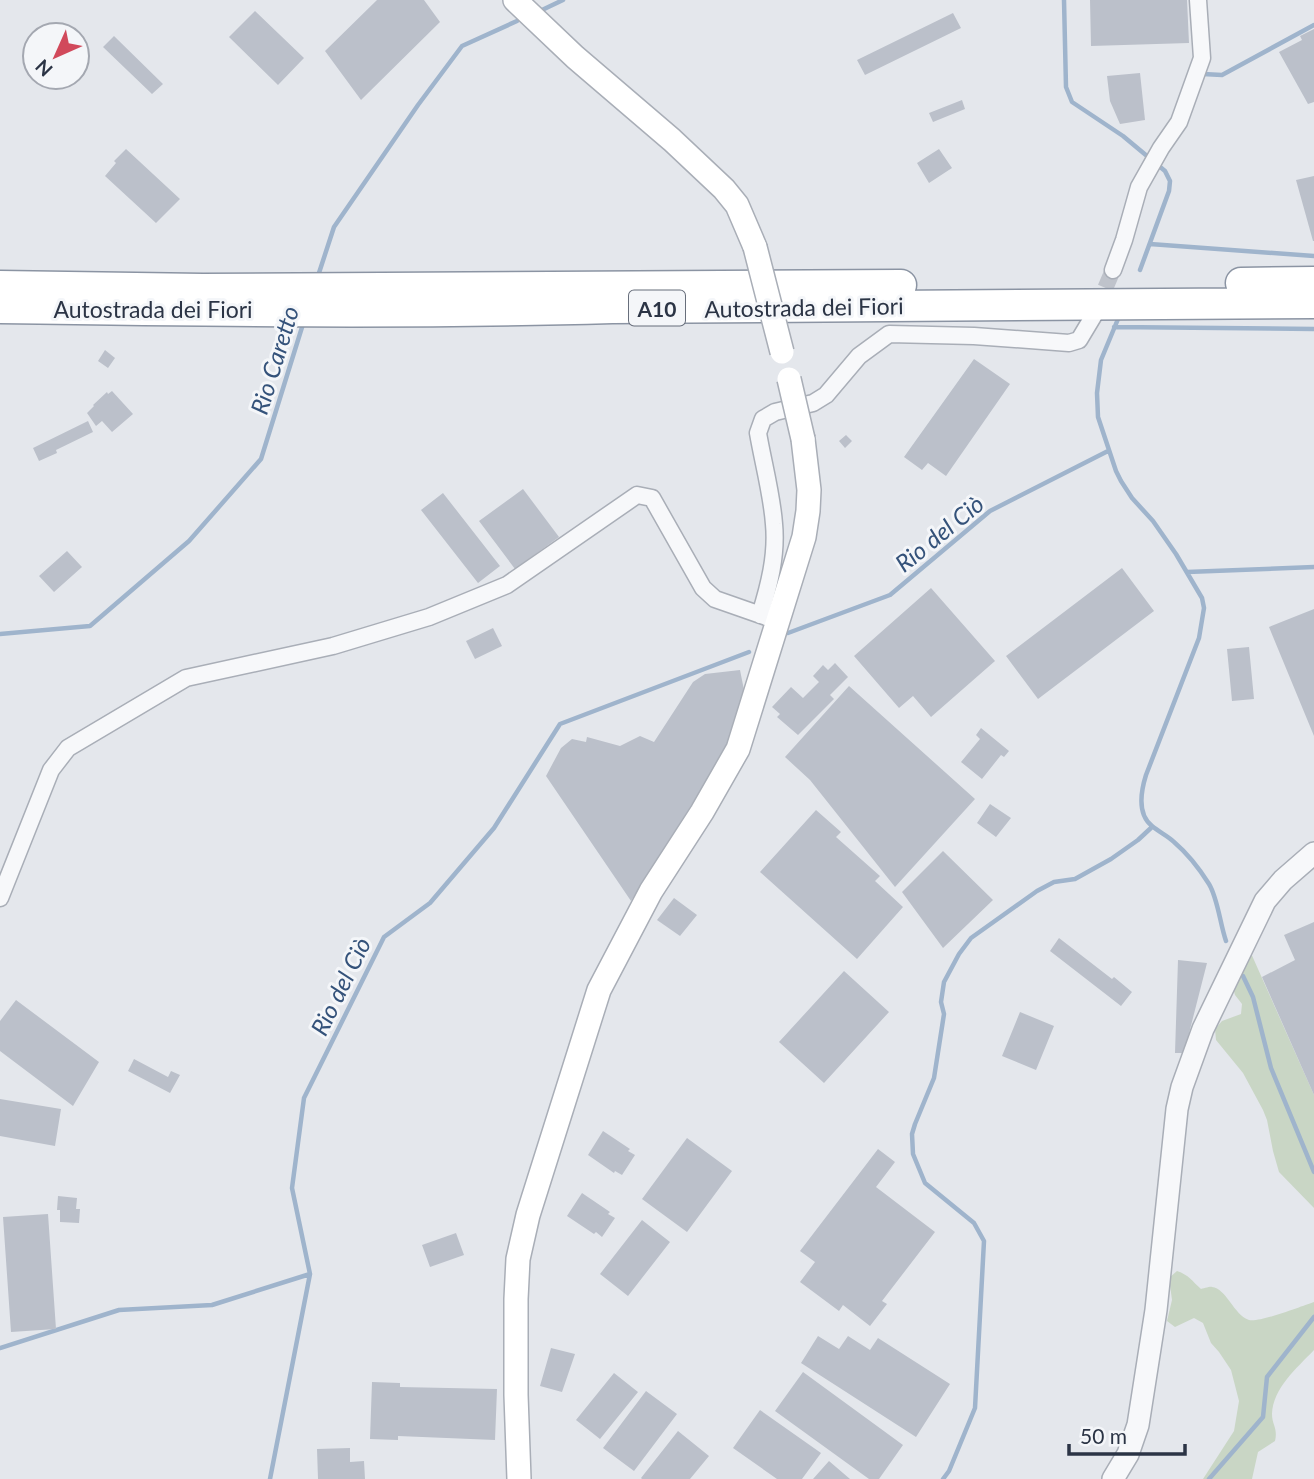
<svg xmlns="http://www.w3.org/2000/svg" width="1314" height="1479" viewBox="0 0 1314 1479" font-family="Lato,sans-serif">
	<rect width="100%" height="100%" fill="#e4e7ec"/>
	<!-- green -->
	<path fill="#c9d6c5" d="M1250,951L1314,1095V1208L1279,1172L1273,1151L1267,1120L1263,1110L1243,1073L1216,1040L1215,1029L1222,1021L1241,1014L1242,1004L1235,995L1232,984Z
		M1177,1271C1189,1275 1192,1281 1201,1289C1202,1289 1211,1286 1212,1287C1226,1288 1234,1315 1249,1320C1259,1323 1302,1306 1314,1302V1350C1297,1368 1273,1388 1272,1414C1272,1425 1278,1428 1275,1441L1258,1452L1252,1479H1203L1234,1431L1239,1401L1231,1370L1219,1352L1211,1343L1203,1323L1194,1318L1175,1327L1167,1321L1172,1300L1169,1278Z"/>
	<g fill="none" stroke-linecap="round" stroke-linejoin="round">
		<!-- stream -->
		<path stroke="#9fb4cc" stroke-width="4.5" d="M1064,0L1066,87L1072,102L1123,136L1165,171L1170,181L1169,191L1140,270
			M542,10L563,0
			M1203,74L1222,75L1314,25
			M1150,244L1314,256
			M317,279L334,227L418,105L462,46L517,21
			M1118,319L1101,360L1097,393L1098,417L1116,471L1121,481L1132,498L1153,521L1176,554L1202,598L1204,608L1199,638L1146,775C1141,791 1137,814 1152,826C1159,832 1168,836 1174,842C1188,854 1199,868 1209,884C1218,899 1220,924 1226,941
			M1114,327L1314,329
			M1187,572L1314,567
			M788,633L890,595L990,511L1108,451
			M0,634L90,626L189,541L261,459L303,324
			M1243,976L1253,997L1271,1068L1314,1172
			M0,1348L119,1310L212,1305L310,1274
			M270,1479L310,1274L292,1188L304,1098L384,937L430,903L494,828L560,724L749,652
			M943,1479L949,1471L975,1408L984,1241L974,1223L925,1183L913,1154L912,1134L915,1124L934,1078L944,1014L941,1002L944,982L959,954L971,938L1037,891L1054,882L1075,879L1111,859L1138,840L1152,827
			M1209,1479L1263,1417L1267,1377L1314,1317"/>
	</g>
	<!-- building -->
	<path fill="#bbc0ca" d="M377,0H424L440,22L361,100L325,51Z
		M1090,0H1187L1189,43L1091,46Z
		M255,11L304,58L278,85L229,37Z
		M953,13L961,28L865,75L857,60Z
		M1314,29V102L1308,104L1279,52L1302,40L1300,36Z
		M114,36L163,84L152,94L103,47Z
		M1140,73L1145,120L1120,124L1110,101L1107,76Z
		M962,100L965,109L933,122L929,113Z
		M126,149L180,199L156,223L105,176L116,163L114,161Z
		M939,149L952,168L929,183L917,163Z
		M1314,176V241H1313L1296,180Z
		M105,350L115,358L108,368L98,361Z
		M974,359L1010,384L946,476L928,463L922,470L904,457Z
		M112,391L133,414L112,432L102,421L96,426L87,413L94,406L93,405L107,392L108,394Z
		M88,421L93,432L56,450L57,453L39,461L33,448Z
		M846,435L852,441L845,448L839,441Z
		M523,489L559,537L515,569L479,521Z
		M443,493L500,566L478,583L421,510Z
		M67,551L82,567L54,592L39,576Z
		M1122,568L1154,611L1038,699L1006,656Z
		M931,588L995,661L931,717L913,696L899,708L854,656Z
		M1314,609V736L1269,627Z
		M493,628L502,646L475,659L466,641Z
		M1249,647L1254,699L1232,701L1227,649Z
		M835,663L848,677L830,695L834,699L798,735L777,717L780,714L772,707L791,687L803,698L819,682L813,676L823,665L828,670Z
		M740,670L744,690L728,747L631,901L546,776L561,748L572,739L586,742L587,737L620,746L640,736L654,742L693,682L705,674Z
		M849,686L975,799L895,887L810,780L785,757Z
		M981,728L1009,751L1004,757L1001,755L982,779L961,762L980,739L976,735Z
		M990,804L1011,818L996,837L977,823Z
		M816,810L841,832L836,837L880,876L875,881L903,907L857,959L760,872Z
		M943,851L993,900L943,948L902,892Z
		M674,898L697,915L680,936L657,920Z
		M1314,922V1095L1262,977L1295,960L1284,935Z
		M1059,938L1112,979L1114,977L1132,992L1121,1006L1050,951Z
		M1178,960L1207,963L1184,1053H1175Z
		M844,971L889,1012L824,1083L779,1042Z
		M16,1000L99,1062L73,1106L0,1051V1021Z
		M1020,1012L1054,1026L1036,1070L1002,1056Z
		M134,1059L168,1077L171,1071L180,1075L170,1093L128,1071Z
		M0,1099L61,1109L55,1146L0,1136Z
		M603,1131L630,1149L628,1151L635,1155L622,1175L615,1171L614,1173L588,1155Z
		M687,1138L732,1171L687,1232L642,1199Z
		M878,1149L895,1162L876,1187L935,1232L882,1301L887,1304L870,1326L843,1305L839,1311L800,1282L815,1262L800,1251Z
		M582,1193L610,1212L608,1214L615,1218L602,1237L596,1232L594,1234L567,1216Z
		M58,1196L77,1198L76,1209H80L79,1223L60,1222V1210H57Z
		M48,1214L56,1329L11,1332L3,1217Z
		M642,1220L670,1242L628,1296L600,1274Z
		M456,1233L464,1255L430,1267L422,1245Z
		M818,1336L839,1349L848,1336L870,1350L878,1338L950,1384L916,1437L801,1363Z
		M551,1348L575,1354L562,1392L540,1386Z
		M803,1372L903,1445L879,1479H869L775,1411Z
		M614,1373L638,1392L600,1439L576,1420Z
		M372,1382L400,1383V1387L497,1389L495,1440L398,1436V1440L370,1439Z
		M646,1391L677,1414L634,1471L603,1448Z
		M760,1410L821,1453L802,1479H777L733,1448Z
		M678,1431L709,1456L690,1479H642L641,1478Z
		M350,1448V1462L364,1461L365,1479H318L317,1449Z
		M829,1461L850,1479H813Z"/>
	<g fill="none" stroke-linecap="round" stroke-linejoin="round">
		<!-- minor-tunnel -->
		<path stroke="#bfc3cb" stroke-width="16" stroke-dasharray="16 8" stroke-linecap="butt" d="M1096,310L1113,270"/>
		<defs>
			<path id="minor" d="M1113,270L1124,240L1139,187L1161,148L1179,122L1202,58L1198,0
				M760,615C769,586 777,555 774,524C772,495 763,462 758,433L763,419L775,412L813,403L826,395L859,356L889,334L974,336L1069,343L1079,340L1094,315
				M0,898L51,770L68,748L186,678L333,646L429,617L507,585L637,495L652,498L703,588L715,599L778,621"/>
			<path id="tertiary" d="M1113,1479L1128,1454L1138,1425L1156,1310L1177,1109L1182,1087L1203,1029L1265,901L1283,880L1314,853"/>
			<path id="secondary" d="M515,0L575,57L672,140L724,189L737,205L755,247
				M519,1479L516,1395V1299L518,1259L528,1215L599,990L651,891L702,812L738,749L804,537L808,511L809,490L803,439"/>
			<path id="motorway" d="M1241,283L1314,282
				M0,286L203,289L901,285
				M0,308C204,311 408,314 612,308L1314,303"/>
		</defs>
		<!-- minor casing -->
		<use href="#minor" stroke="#a9aeb7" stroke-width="19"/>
		<!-- tertiary casing -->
		<use href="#tertiary" stroke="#a9aeb7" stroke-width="24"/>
		<!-- secondary casing -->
		<use href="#secondary" stroke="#a9aeb7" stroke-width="26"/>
		<!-- motorway casing -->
		<use href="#motorway" stroke="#8b94a3" stroke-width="33"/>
		<!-- minor -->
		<use href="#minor" stroke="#f7f8fa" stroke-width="16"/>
		<!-- tertiary -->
		<use href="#tertiary" stroke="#f7f8fa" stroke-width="21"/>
		<!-- secondary -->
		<use href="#secondary" stroke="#fff" stroke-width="23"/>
		<!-- motorway -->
		<use href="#motorway" stroke="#fff" stroke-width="30"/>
		<defs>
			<path id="secondary-bridge" d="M755,247L782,352
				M789,379L803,439"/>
		</defs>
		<!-- secondary-bridge casing -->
		<use href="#secondary-bridge" stroke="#a9aeb7" stroke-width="26" stroke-linecap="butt"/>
		<!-- secondary-bridge -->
		<use href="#secondary-bridge" stroke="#fff" stroke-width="23"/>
	</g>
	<g text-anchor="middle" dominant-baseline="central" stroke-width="6" stroke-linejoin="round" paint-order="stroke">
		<!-- shield labels -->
		<rect fill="#f4f6f9" stroke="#676e7b" stroke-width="2" x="629" y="290.5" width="56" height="35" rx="5"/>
		<g font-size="21" font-weight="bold" fill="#2b3445">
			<text x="657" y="308">A10</text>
		</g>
		<!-- street labels -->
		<g font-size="23" fill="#2b3445" stroke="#f4f6f9">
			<text transform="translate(804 307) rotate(-1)">Autostrada dei Fiori</text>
			<text x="153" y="309">Autostrada dei Fiori</text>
		</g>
		<!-- water labels -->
		<g font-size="24" font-style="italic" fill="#34527a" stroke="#f4f6f9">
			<text transform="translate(274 360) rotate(-73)">Rio Caretto</text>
			<text transform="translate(939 533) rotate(-39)">Rio del Ciò</text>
			<text transform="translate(340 986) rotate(-64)">Rio del Ciò</text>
		</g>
	</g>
	<!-- north arrow -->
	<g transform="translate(56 56) rotate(225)"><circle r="33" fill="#f4f6f9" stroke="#a4a8b1" stroke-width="2"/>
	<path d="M0-5L12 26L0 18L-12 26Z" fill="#d1495b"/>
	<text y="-10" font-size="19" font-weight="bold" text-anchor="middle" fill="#2b3445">N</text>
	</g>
	<!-- scale -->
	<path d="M1069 1444v10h116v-10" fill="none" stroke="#2b3445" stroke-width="3.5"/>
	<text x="1080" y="1444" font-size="21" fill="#2b3445" stroke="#f4f6f9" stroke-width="5" paint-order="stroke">50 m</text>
</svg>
